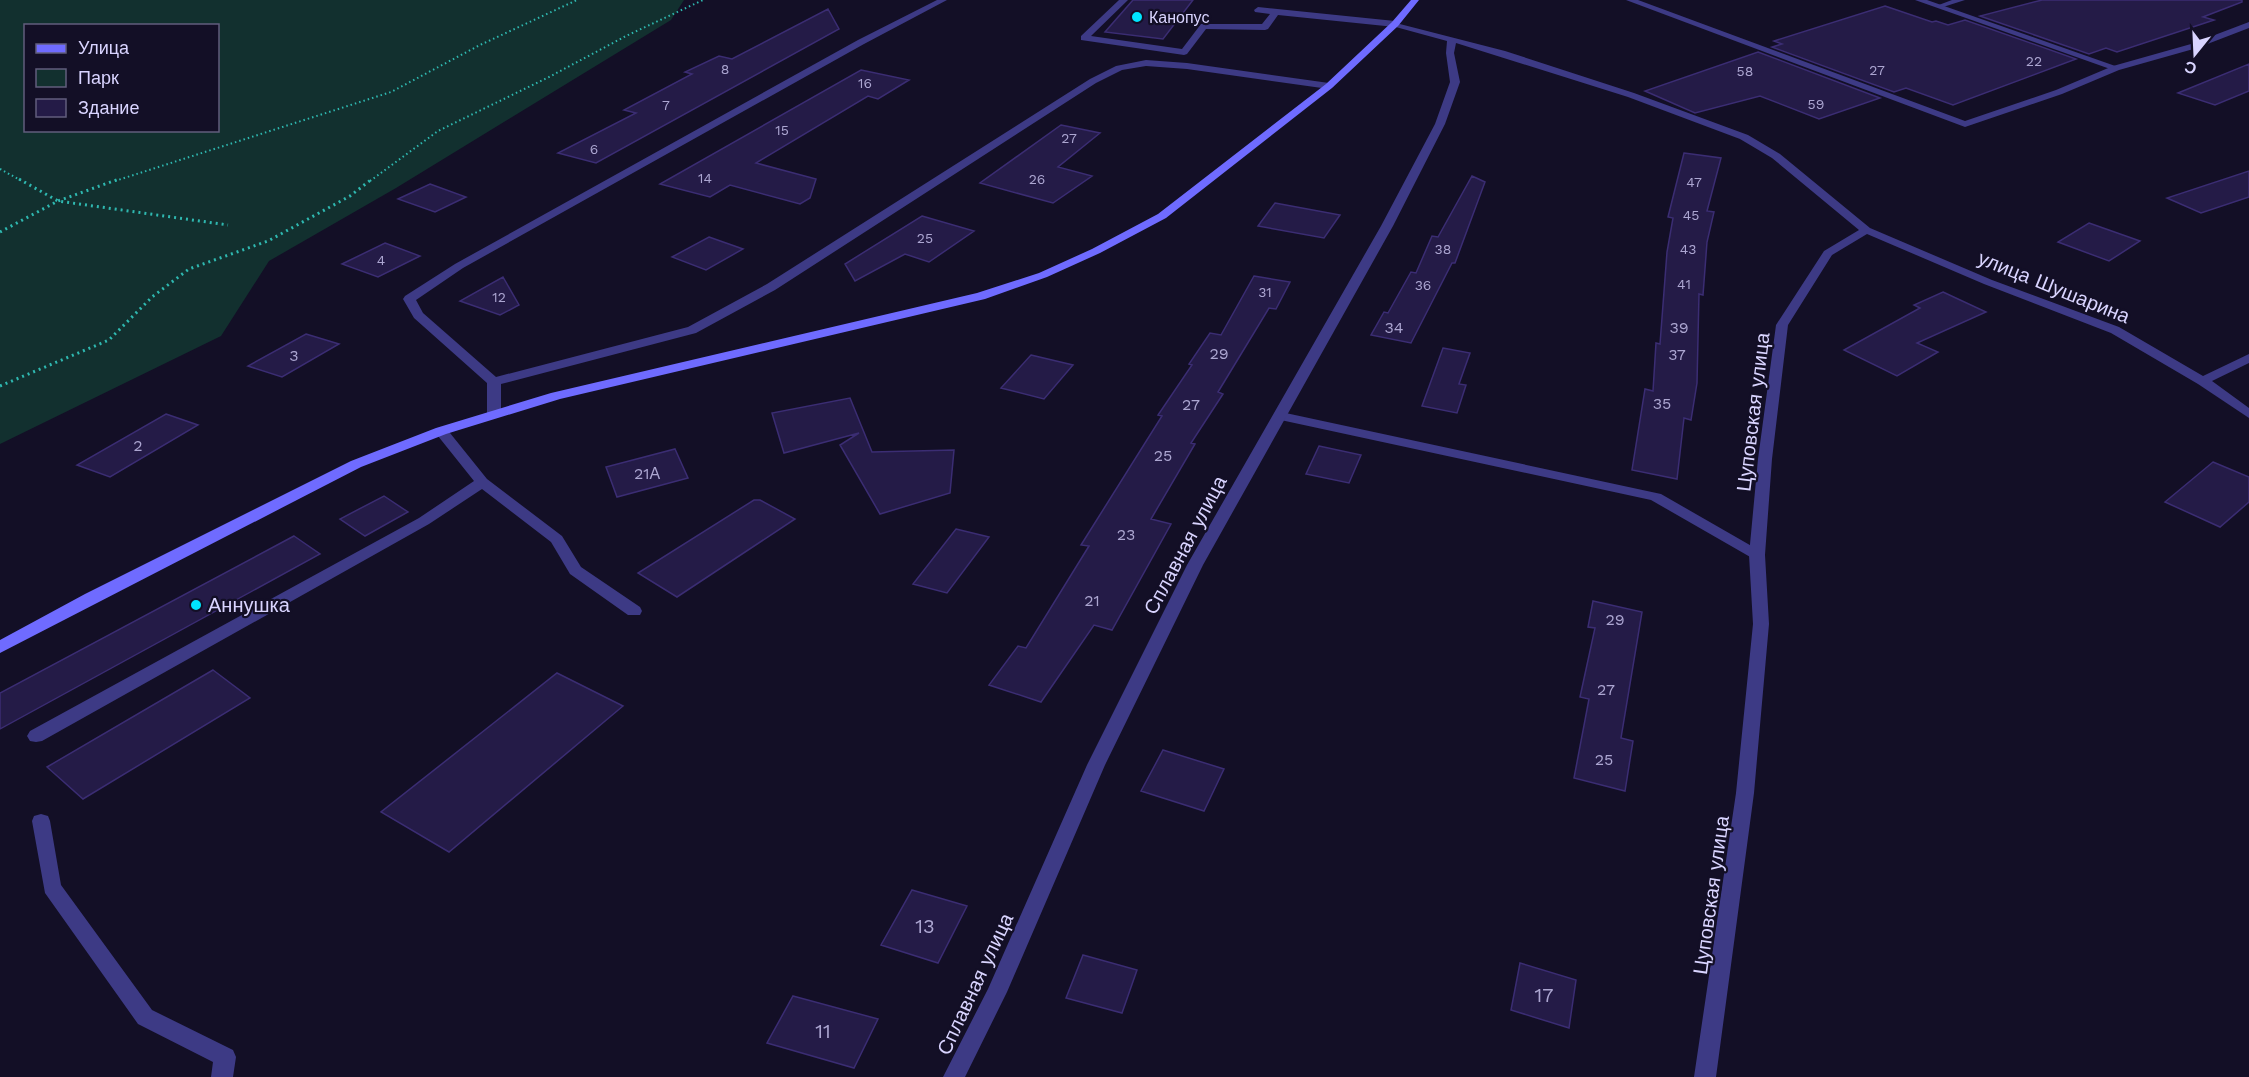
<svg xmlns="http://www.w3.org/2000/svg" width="2249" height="1077" viewBox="0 0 2249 1077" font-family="'Work Sans',sans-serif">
	<rect width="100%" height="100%" fill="#130f26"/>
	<!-- green -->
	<path fill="#12302f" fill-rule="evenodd" d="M0,0H684L671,20L396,188L269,261L221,336L0,444ZM26,26H218V130H26Z"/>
	<!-- building -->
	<path fill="#241b47" stroke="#3b2d73" stroke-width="1.5" d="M1133,0H1193L1163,39L1105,32Z
		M2042,0H2242V2L2203,17L2214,20L2117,52L2106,48L2089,54L1980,16Z
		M1885,6L1932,22L1936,21L1948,25L1965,20L2076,59L1953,105L1906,88L1894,92L1772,47L1782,44L1774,41Z
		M828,9L839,29L596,163L558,153L636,113L624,110L692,74L685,72L719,56L732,59Z
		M1758,52L1880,98L1819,119L1760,96L1695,113L1645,91Z
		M2249,64V91L2215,105L2178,93Z
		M861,70L909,80L878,99L868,96L756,163L816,179L810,198L800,204L730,185L710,197L660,184Z
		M1061,125L1100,133L1058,167L1092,176L1053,203L980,183Z
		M1684,153L1721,158L1707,211L1714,212L1707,242L1703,295L1699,294L1697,383L1691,420L1684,418L1677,479L1632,470L1645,389L1653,391L1656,343L1660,344L1667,252L1673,218L1668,217Z
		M2249,171V197L2201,213L2167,198Z
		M1472,176L1485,182L1455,263H1452L1411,343L1371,335L1384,312L1388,313L1411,272L1416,273L1432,236L1438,237Z
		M430,184L466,197L435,212L398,199Z
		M1275,203L1340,215L1324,238L1258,226Z
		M922,216L974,231L929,262L905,254L855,281L845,264Z
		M2089,223L2140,241L2109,261L2058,242Z
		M709,237L743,249L706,270L672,257Z
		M385,243L420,256L378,277L342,264Z
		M1254,276L1290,282L1276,309L1269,308L1218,392L1223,394L1191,443L1195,444L1151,519L1171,524L1112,630L1094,625L1041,702L989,685L1018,646L1026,648L1089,546L1081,545L1162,416L1158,415L1192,365L1189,364L1210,333L1221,335Z
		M503,277L519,305L500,315L460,301Z
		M1943,292L1986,312L1917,343L1938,352L1897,376L1844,350L1920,308L1914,305Z
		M306,334L339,344L282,377L248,366Z
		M1443,348L1470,353L1459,384L1466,385L1457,413L1422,406Z
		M1031,355L1073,365L1044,399L1001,388Z
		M850,398L872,452L954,450L950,493L880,514L840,445L859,433L784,453L772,413Z
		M166,414L198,425L110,477L77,465Z
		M1319,446L1361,455L1349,483L1306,474Z
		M675,449L688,478L617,497L606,467Z
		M2213,462L2249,477V502L2220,527L2165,502Z
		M384,496L408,512L365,536L340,519Z
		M754,500H760L795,519L677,597L638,573Z
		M956,529L989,537L947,593L913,584Z
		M294,536L320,554L0,729V693Z
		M1593,601L1642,612L1621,738L1633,741L1625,791L1574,778L1589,699L1580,697L1595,628L1588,627Z
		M213,670L250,698L83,799L47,767Z
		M557,673L623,706L449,852L381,812Z
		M1163,750L1224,769L1204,811L1141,791Z
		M912,890L967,906L938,963L881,945Z
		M1083,955L1137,970L1122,1013L1066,998Z
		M1520,963L1576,980L1569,1028L1511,1010Z
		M793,996L878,1019L854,1068L767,1043Z"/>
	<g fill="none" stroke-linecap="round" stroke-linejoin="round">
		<!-- path-far1 -->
		<path stroke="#2fb8b0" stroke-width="2" stroke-dasharray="1.5 3" stroke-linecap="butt" d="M0,169L22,181
			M115,181L391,92L480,45L577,0
			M370,181L438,131L549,77L626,36L703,0"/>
		<!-- path -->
		<path stroke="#2fb8b0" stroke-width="3" stroke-dasharray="2 4" stroke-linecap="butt" d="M19,179L58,201L228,225
			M0,232L58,201L119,179
			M0,386L109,340L152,297L189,269L268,241L350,196L372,179"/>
		<!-- lane -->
		<path fill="#3d3a85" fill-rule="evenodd" d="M1119,0H1128L1091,36L1182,49L1201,24H1262L1270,14L1255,12L1254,10L1258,7L1395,21L1399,24L1395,27L1278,15L1268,29L1265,30L1206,29L1187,54L1184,55L1081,40V36Z
			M1915,0H1927L2121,68L2113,70Z
			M1281,412L1661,494L1762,552L1765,555L1762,558H1752L1651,500L1276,419L1274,416L1276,413Z
			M441,427L446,428L487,479L562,536L581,567L640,607L642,611L640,615H628L570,574L551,542L482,489L429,524L42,741L36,742L30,741L27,736L30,731L419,518L474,481L434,431Z
			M41,814L48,816L50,821L61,885L152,1010L233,1050L236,1057L233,1077H211L213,1062L138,1024L45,893L32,821L34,816Z"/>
		<!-- street -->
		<path fill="#3d3a85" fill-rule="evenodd" d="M937,0H947L864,44L463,268L416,300L423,313L496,377L688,327L767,284L1090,79L1116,66L1146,60L1187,63L1329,83L1334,86L1329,89L1187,69L1146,66L1122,70L1096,83L775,290L696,333L501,384V414L494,418L487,414V383L414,318L403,299L405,296L455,264L858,40Z
			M1626,0H1638L1965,121L2056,90L2113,66L2191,44L2249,22V28L2197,48L2119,70L2062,94L1965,127Z
			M1952,0H1965L1940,8L1936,6Z
			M1392,22L1505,51L1634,93L1748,135L1780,154L1870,228L1992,280L2119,327L2203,376L2249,354V363L2212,381L2249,408V418L2198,384L2111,333L1984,284L1867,234L1832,255L1788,325L1772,459L1765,555L1769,624L1754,793L1716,1077H1694L1736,793L1753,624L1749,555L1758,459L1776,325L1824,251L1859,230L1772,158L1740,139L1628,97L1456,43L1454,53L1460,82L1445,124L1393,226L1203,565L1105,765L1007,992L965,1077H943L988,989L1087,765L1187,565L1381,226L1435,124L1450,82L1446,53L1447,41L1392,26Z"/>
		<!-- secondary -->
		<path fill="#6f6bff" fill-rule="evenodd" d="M1411,0H1419L1398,26L1332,88L1166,218L1100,253L1047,277L985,299L560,399L446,434L361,467L0,653V640L85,594L351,461L436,428L551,393L977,293L1039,273L1092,249L1158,214L1326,84L1392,22Z"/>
	</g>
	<!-- markers -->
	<g fill="#00e5ff" stroke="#130f26" stroke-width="2">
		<circle cx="1137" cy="17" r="6"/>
		<circle cx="196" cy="605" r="6"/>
	</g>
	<g text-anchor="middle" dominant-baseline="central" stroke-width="4.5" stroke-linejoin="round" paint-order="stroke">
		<!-- far-number labels -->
		<g font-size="14" fill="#aca6d1">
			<text x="2034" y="61">22</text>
			<text x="725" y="69">8</text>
			<text x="1877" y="70">27</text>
			<text x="1745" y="71">58</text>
			<text x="865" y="83">16</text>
			<text x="1816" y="104">59</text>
			<text x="666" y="105">7</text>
			<text x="782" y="130">15</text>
			<text x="1069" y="138">27</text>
			<text x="594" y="149">6</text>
			<text x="705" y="178">14</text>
			<text x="1037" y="179">26</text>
			<text x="1694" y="182">47</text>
			<text x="1691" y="215">45</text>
			<text x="925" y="238">25</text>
			<text x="1443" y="249">38</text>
			<text x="1688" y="249">43</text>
			<text x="381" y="260">4</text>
			<text x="1684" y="284">41</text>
			<text x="1423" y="285">36</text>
			<text x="1265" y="292">31</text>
			<text x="499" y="297">12</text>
		</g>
		<!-- far-poi labels -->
		<g font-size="16" fill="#d9d4ff" stroke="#130f26" text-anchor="start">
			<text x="1149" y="17">Канопус</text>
		</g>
		<!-- number labels -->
		<g font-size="16" fill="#aca6d1">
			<text x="1394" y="327">34</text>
			<text x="1679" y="327">39</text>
			<text x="1219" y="353">29</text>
			<text x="1677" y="354">37</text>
			<text x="294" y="355">3</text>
			<text x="1662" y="403">35</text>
			<text x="1191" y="404">27</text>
			<text x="138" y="445">2</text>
			<text x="1163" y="455">25</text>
			<text x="647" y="473">21А</text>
			<text x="1126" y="534">23</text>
			<text x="1092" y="600">21</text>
			<text x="1615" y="619">29</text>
			<text x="1606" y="689">27</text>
			<text x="1604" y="759">25</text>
		</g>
		<!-- street labels -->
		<g font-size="20" fill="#d9d4ff" stroke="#130f26">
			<text transform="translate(2054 287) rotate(22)">улица Шушарина</text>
			<text transform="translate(1753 412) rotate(-83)">Цуповская улица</text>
			<text transform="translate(1185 545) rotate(-62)">Сплавная улица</text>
			<text transform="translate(1711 895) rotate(-82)">Цуповская улица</text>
			<text transform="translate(975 984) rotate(-65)">Сплавная улица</text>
		</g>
		<!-- poi labels -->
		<g font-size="20" fill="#d9d4ff" stroke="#130f26" text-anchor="start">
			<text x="208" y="605">Аннушка</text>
		</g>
		<!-- near-number labels -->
		<g font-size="20" fill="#aca6d1">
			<text x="925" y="926">13</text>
			<text x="1544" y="995">17</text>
			<text x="823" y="1031">11</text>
		</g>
	</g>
	<!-- legend -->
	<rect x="24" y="24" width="195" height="108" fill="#130f26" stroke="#625e7d" stroke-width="1.5"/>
	<rect x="36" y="44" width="30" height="9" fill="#6f6bff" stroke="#625e7d" stroke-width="1.5"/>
	<text x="78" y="54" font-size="18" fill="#d9d4ff">Улица</text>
	<rect x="36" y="69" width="30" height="18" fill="#12302f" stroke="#625e7d" stroke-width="1.5"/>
	<text x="78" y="84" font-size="18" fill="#d9d4ff">Парк</text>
	<rect x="36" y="99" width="30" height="18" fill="#241b47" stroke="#625e7d" stroke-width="1.5"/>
	<text x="78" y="114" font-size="18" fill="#d9d4ff">Здание</text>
	<!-- north arrow -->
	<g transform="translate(2195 54) rotate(198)" stroke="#130f26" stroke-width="4.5" paint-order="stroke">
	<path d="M0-4.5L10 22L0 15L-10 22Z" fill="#d9d4ff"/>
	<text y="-9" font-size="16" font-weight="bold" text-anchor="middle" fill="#d9d4ff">С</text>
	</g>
</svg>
